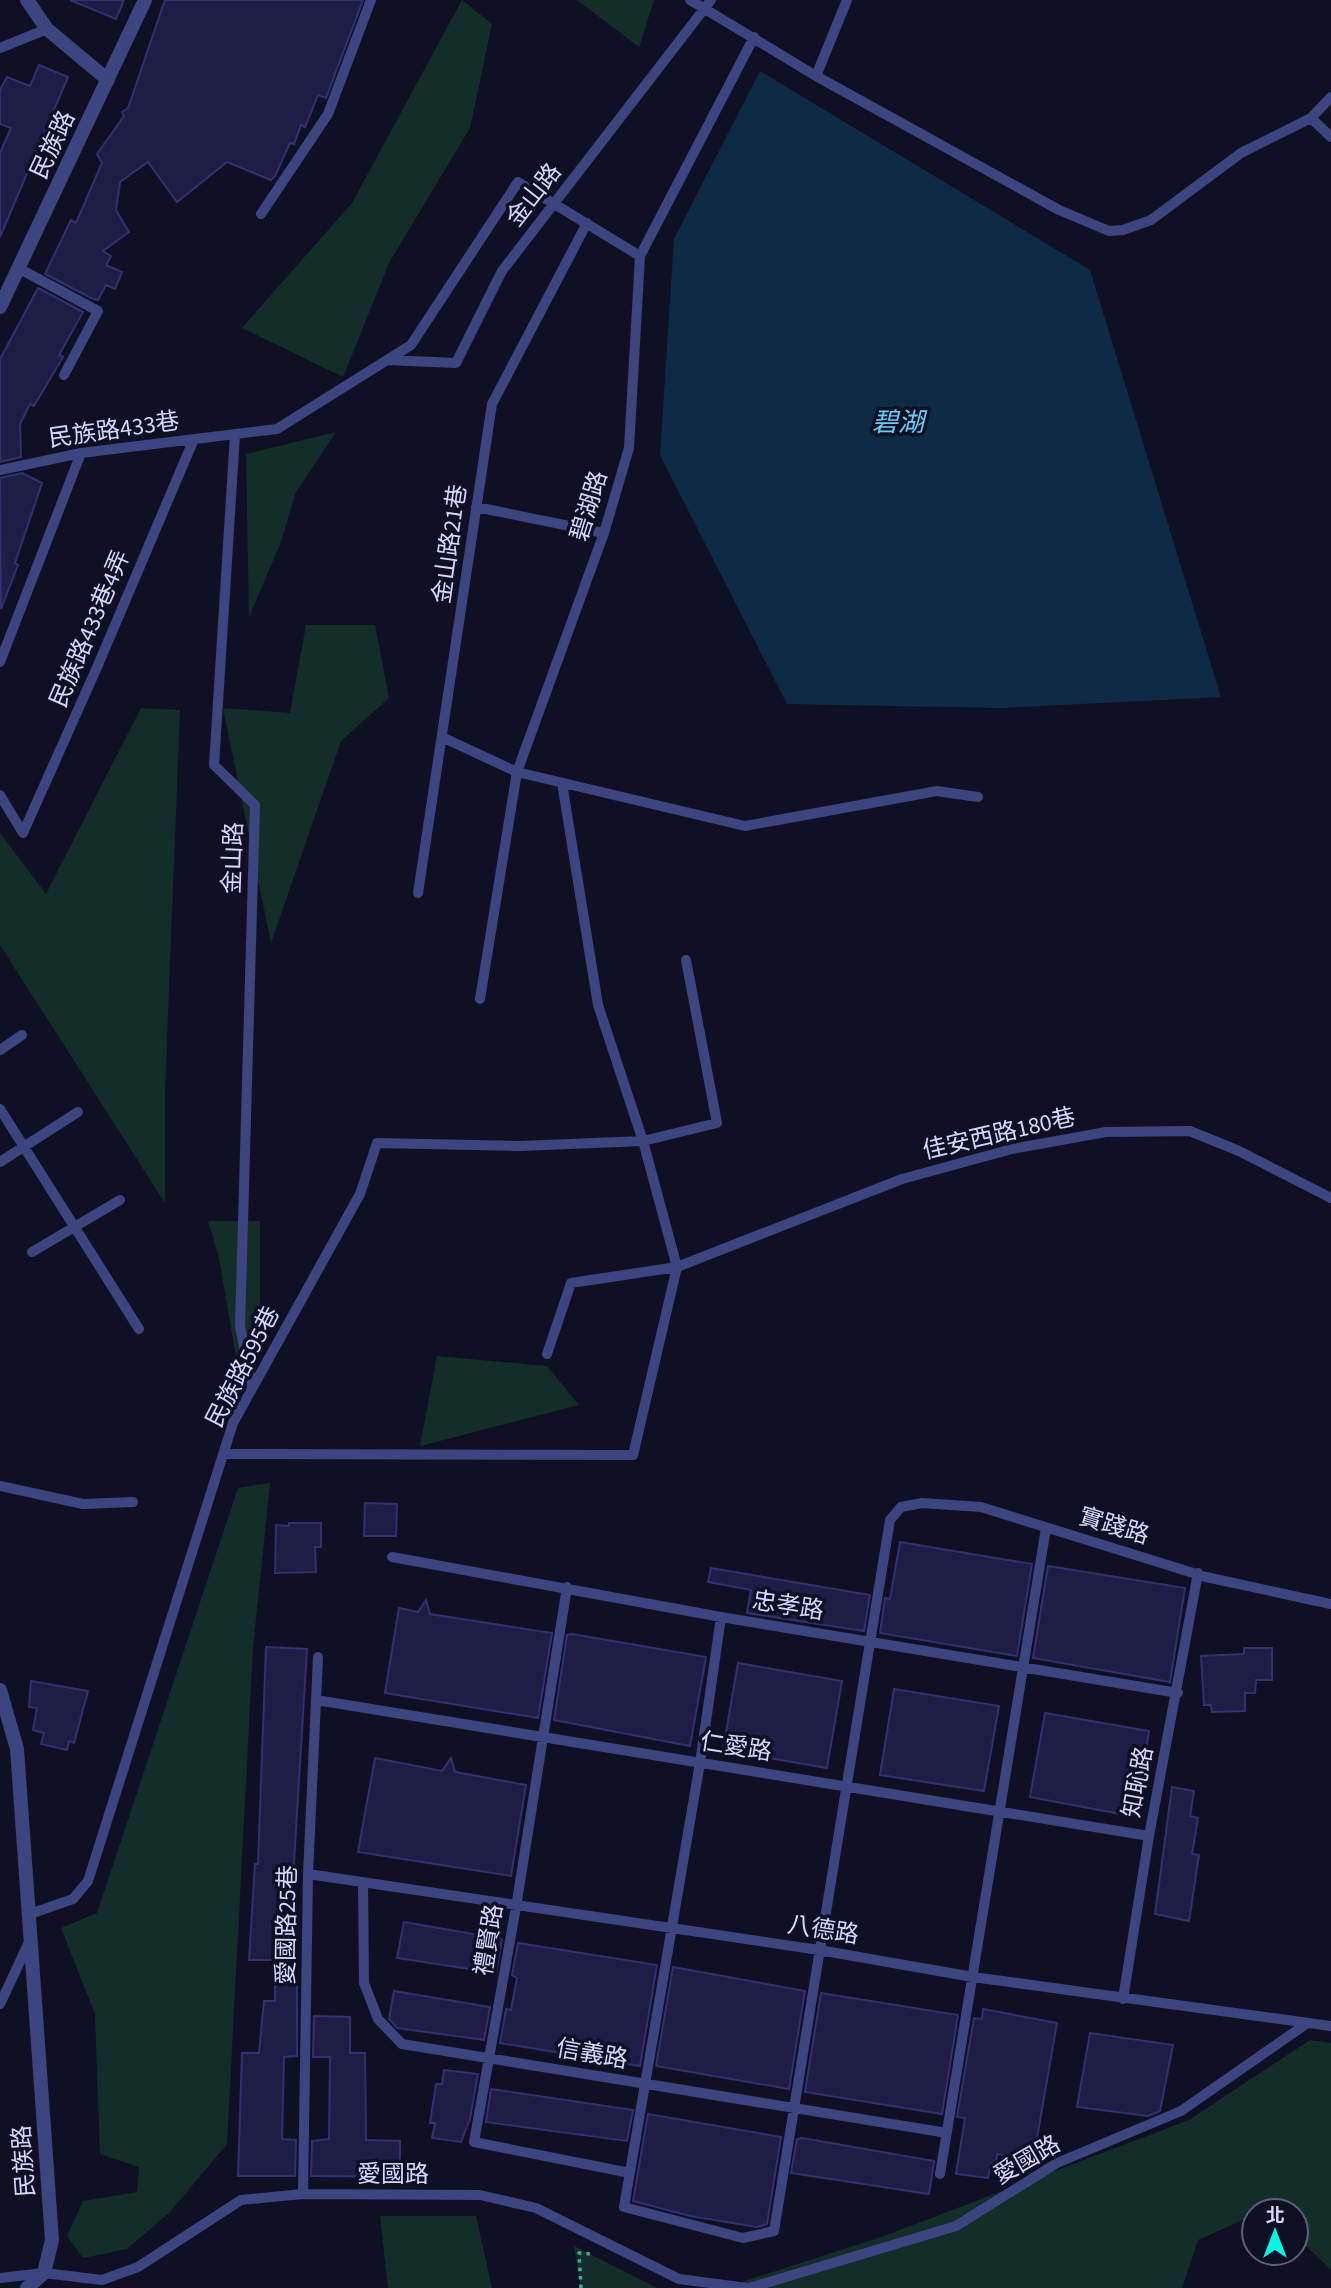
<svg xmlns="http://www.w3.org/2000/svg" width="1331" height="2288" viewBox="0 0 1331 2288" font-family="'Source Sans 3','Noto Sans TC',sans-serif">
	<rect width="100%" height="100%" fill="#101025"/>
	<!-- green -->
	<path fill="#132e29" d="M462,0L492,24L470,128L389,263L343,377L242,328L352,203Z
		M577,0H654L639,47Z
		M336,432L296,492L281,542L249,617L246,454Z
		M306,625H375L389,698L341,741L271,943L223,708L290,713Z
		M141,708L180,710L165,1091V1203L0,945V833L46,894Z
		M208,1221H260V1338L237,1363L219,1258Z
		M437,1356L547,1366L579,1405L420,1446Z
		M270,1483L253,1648L227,2144L170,2212L127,2249L83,2258L67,2236L83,2201L137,2192L139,2167L100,2154L95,2014L61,1928L97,1913L238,1488Z
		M1310,2040L1331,2043V2270L1296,2236V2211L1267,2208L1254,2211V2215L1198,2240L1182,2288H723L884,2236L1189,2120Z
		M380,2216H476L492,2288H388Z
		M574,2246L657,2288H581Z"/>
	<!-- water -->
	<path fill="#0e2b45" d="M760,71L1090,270L1221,697L1001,708L787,704L660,455L674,239Z"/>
	<!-- building -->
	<path fill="#1e1d45" stroke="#323070" stroke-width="2" d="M70,0H124L116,19Z
		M165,0H363L326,98L318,95L305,127L301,125L294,144L290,143L275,176L271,180L227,162L177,202L148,162L120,182L116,210L129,232L103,251L111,256L106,265L122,272L115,289L106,285L98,300L91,298L45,274L71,220L76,223L102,163L97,154L124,116L122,112L128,108Z
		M39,65L68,77L0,237V153L11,128L0,124V90L7,77L30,86Z
		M38,288L83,312L59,355L63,357L34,406L30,404L20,424L21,457L0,462V359Z
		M22,473L42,483L15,563L18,565L1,609L0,478Z
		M365,1503L397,1504L396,1536H364Z
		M289,1523H321V1547H315L316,1572L275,1573L276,1525L289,1526Z
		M900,1542L1032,1564L1017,1656L880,1633L885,1598L890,1599Z
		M1048,1566L1185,1588L1170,1682L1033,1658Z
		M711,1568L870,1595L864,1631L747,1613L751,1590L708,1582Z
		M426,1600L430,1614L552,1633L538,1718L385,1693L399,1608L418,1612Z
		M572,1634L706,1657L690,1746L554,1720L567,1635Z
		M266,1647L307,1649L293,1878L291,1983L297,1984V2056L284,2057L282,2139L296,2140L295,2176H238L242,2053H259L264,2001H275V1960H249L255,1864H258Z
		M1244,1648H1272V1680H1256L1255,1693H1245V1711L1212,1712L1211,1705H1204L1201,1656L1244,1654Z
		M738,1663L842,1681L827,1768L723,1750Z
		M31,1681L88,1691L74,1743L69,1741L67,1750L41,1744L44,1733L33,1730L37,1708L29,1707Z
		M894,1689L999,1706L984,1791L880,1775Z
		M1045,1713L1149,1731L1144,1764L1140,1763L1131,1816L1030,1797Z
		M375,1758L442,1771L451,1758L455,1772L526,1785L511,1876L358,1852Z
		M1172,1787L1194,1791L1190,1816L1198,1818L1192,1854L1199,1855L1189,1921L1155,1914Z
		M404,1922L502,1939L496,1973L397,1958Z
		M518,1943L657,1965L640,2066L500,2043L506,2009L511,2010L517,1978L512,1975Z
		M673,1967L805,1991L789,2089L656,2066Z
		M394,1991L490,2007L484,2040L397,2028L389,2019Z
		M821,1993L958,2015L942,2114L805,2092Z
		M983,2009L1057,2023L1033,2161L997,2154L996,2164L991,2163L988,2178L956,2174L965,2118L957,2117L974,2018L982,2019Z
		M314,2016L350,2017V2053H365L366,2140L400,2141V2177L311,2176L312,2141L329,2139L330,2057H313Z
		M1090,2033L1173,2045L1160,2111L1148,2116L1077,2107Z
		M444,2070L478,2074L470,2119L461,2142L432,2138L435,2123H430L436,2084H442Z
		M491,2089L633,2110L627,2141L486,2122Z
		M648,2114L781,2137L767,2224L757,2227L690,2216L633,2201Z
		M802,2138L934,2161L929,2194L791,2173L797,2139Z"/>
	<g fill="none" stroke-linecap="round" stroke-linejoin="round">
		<!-- path -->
		<path stroke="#34b296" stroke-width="3.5" stroke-dasharray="3.5 5" stroke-linecap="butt" d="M581,2288L579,2253L591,2254"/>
		<!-- service -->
		<path stroke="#3d4581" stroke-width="10" d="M690,0L816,76L1059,210L1109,231L1123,230L1151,220L1241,153L1311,118L1331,97
			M0,48L47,29
			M816,76L847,0
			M1311,118L1331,137
			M261,214L328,114L371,0
			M20,269L98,311L64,375
			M387,360L456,363L502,271L711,0
			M235,435L214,765L255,805L240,1326L252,1388
			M0,470L81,453L277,429L411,345L518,182L640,256
			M476,507L604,533
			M0,662L81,453
			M442,737L517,772L745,826L937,791L978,797
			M0,795L23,833
			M23,833L98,665L194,439
			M418,893L492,404L587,223
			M480,999L517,772L604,533L629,448L640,256L754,37
			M0,1050L22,1035
			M0,1109L139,1329
			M0,1162L78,1112
			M32,1252L120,1200
			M547,1354L571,1283L677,1267L902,1179L1012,1149L1106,1132L1190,1131L1239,1151L1331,1198
			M223,1454L633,1455L677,1267L643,1141L598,1005L562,783
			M0,1486L83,1504L133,1502
			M392,1557L721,1617L1178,1693
			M567,1587L516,1907L474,2142L630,2173
			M721,1617L700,1763L624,2207L743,2238L774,2231L890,1520L901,1507L922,1503L981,1507L1206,1577L1331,1604
			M316,1700L1149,1836
			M308,1874L819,1950L973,1977L1331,2026
			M363,1882L364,1983L378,2019L402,2044L947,2133
			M30,1914L73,1899L88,1881L233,1423L360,1194L377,1143L520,1146L643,1141L717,1123L686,960
			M1123,1999L1149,1836L1198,1573
			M0,2004L31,1938
			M940,2174L1046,1528
			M303,2194L308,1874L318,1657
			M0,2278L44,2273L102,2280L138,2267L241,2200L303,2194L480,2195L536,2208L679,2279L747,2288
			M749,2288L956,2226L1057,2163L1181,2111L1306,2024"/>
		<!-- minor -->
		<path stroke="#3d4581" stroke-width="14" d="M27,0L47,29L108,80
			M0,307L145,0
			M0,1690L17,1749L52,2240L44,2273L27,2288"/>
	</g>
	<g text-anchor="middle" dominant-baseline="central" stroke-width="7" stroke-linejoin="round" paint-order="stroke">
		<!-- street labels -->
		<g font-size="24" fill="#d5d7fd" stroke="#101025">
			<text transform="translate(53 145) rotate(-65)">民族路</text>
			<text transform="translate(534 195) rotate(-52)">金山路</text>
			<text transform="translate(114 430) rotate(-8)">民族路433巷</text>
			<text transform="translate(589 506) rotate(-73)">碧湖路</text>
			<text transform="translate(450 544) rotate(-82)">金山路21巷</text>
			<text transform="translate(90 629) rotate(-67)">民族路433巷4弄</text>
			<text transform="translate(233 858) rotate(-88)">金山路</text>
			<text transform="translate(999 1134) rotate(-13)">佳安西路180巷</text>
			<text transform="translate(243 1367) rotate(-63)">民族路595巷</text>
			<text transform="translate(1114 1526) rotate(17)">實踐路</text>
			<text transform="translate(788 1606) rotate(9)">忠孝路</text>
			<text transform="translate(736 1747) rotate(9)">仁愛路</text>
			<text transform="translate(1138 1782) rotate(-79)">知恥路</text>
			<text transform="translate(287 1925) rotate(-89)">愛國路25巷</text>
			<text transform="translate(823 1930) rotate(9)">八德路</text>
			<text transform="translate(489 1940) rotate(-81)">禮賢路</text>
			<text transform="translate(592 2054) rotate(10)">信義路</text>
			<text transform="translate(1027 2160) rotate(-30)">愛國路</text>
			<text transform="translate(24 2161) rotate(-94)">民族路</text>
			<text x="393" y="2174">愛國路</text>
		</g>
		<!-- water labels -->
		<g font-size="26" font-style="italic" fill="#67cdf9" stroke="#101025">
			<text x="898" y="422">碧湖</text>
		</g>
	</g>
	<!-- north arrow -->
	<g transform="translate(1275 2232)"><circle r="33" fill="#101025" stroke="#5f607b" stroke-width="2"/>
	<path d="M0-5L12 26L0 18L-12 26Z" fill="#0af4e6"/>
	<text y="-10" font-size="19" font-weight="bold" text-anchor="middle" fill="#d5d7fd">北</text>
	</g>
</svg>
